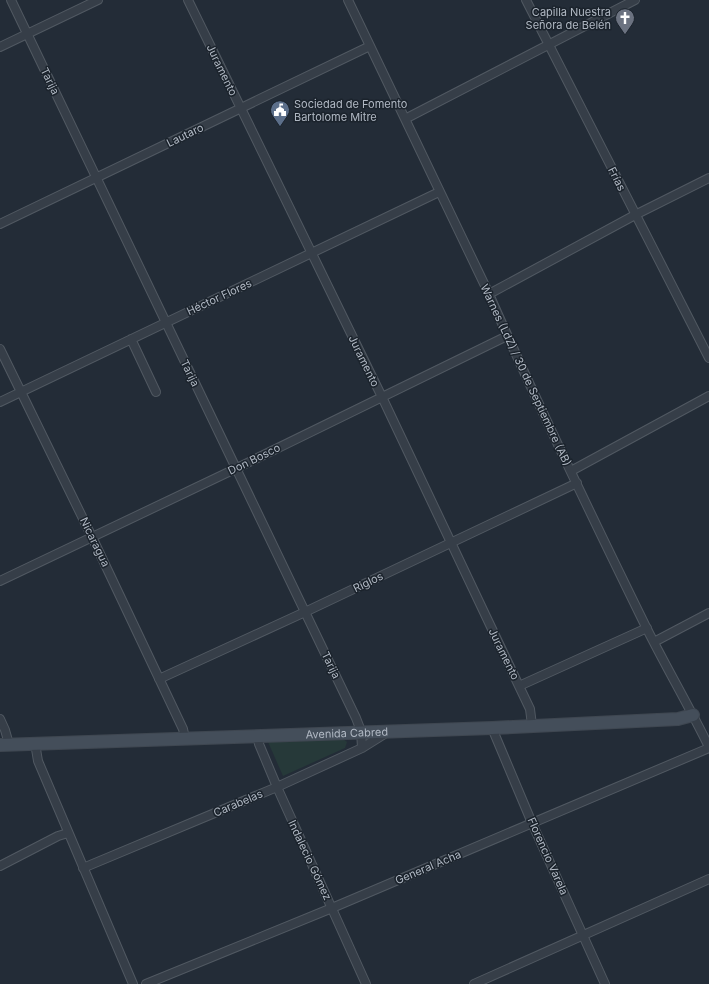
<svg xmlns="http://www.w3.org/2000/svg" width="709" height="984" viewBox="0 0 709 984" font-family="Inter,sans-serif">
	<rect width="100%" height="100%" fill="#232c37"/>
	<!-- green -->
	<path fill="#263939" d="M342,738L347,742L345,748L283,776L268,742Z"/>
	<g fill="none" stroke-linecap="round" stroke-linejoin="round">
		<defs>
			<path id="street" d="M11,0L356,718L361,731L362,748
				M188,0L382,397L519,686L530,709L532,725
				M348,0L489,294C538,406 592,517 646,627C666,667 689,706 709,747
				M526,0L709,358
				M0,47L98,0
				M405,119L635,0
				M0,224L370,46
				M489,294L635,215L709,178
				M131,339L156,392
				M0,349L92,537L183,729L185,738
				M0,402L439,192
				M571,471L709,396
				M0,581L237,468L507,336
				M654,642L709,613
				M159,679L305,612L577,483
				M519,686L647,628
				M0,719L5,730L9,744
				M492,728L532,823L605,984
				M257,735L259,744L277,787L366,984
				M35,743L38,761L133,984
				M0,866L58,836L68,833
				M83,868L277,787L362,748L386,733
				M146,984L332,908L709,748
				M474,984L709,879"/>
			<g id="secondary">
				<path id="s1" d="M0,745L492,728L678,719L693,715"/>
			</g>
		</defs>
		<!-- street casing -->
		<use href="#street" stroke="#515962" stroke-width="10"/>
		<!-- secondary casing -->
		<use href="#secondary" stroke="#3f4751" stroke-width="14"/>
		<!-- street -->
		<use href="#street" stroke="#363e48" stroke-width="8"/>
		<!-- secondary -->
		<use href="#secondary" stroke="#444e5a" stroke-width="12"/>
	</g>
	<!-- icons -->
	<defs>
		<symbol id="church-pin" viewBox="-11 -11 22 30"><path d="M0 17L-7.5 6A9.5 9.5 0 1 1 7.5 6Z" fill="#6b7280" stroke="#1b232c"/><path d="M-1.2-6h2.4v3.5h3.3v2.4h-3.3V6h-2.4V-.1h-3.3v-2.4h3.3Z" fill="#fff"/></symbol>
		<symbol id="civic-pin" viewBox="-11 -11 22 30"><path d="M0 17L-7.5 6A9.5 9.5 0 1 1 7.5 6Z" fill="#5c6f8a" stroke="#1b232c"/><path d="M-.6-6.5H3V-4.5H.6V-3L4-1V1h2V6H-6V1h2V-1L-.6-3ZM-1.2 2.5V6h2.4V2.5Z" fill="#fff"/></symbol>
	</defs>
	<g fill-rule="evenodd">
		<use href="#church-pin" x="614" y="7" width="22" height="30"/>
		<use href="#civic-pin" x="269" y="99" width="22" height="30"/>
	</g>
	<g text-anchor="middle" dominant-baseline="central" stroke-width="3" stroke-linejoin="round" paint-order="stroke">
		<!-- poi labels -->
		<g font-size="11" fill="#b1b9c4" stroke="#1b232c" text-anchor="end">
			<text x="611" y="12">Capilla Nuestra<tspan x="611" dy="13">Señora de Belén</tspan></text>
			<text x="294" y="104" text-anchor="start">Sociedad de Fomento<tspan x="294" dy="13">Bartolome Mitre</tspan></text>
		</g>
		<!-- street labels -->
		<g font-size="11" fill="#b1b9c4" stroke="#1b232c">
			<text transform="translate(222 70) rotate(64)">Juramento</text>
			<text transform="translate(50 81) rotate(64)">Tarija</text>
			<text transform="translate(185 135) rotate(-26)">Lautaro</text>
			<text transform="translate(617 179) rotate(63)">Frías</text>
			<text transform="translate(219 297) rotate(-25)">Héctor Flores</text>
			<text transform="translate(364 361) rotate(64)">Juramento</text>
			<text transform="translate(190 373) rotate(64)">Tarija</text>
			<text transform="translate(526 375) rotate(65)">Warnes (LdZ) / 30 de Septiembre (AB)</text>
			<text transform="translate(254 459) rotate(-26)">Don Bosco</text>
			<text transform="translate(95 542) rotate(64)">Nicaragua</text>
			<text transform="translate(368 582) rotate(-26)">Riglos</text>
			<text transform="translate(504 654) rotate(64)">Juramento</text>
			<text transform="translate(331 665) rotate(64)">Tarija</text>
			<text stroke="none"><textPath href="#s1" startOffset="347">Avenida Cabred</textPath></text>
			<text transform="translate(238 803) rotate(-23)">Carabelas</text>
			<text transform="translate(548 856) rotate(66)">Florencio Varela</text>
			<text transform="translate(310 860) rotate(65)">Indalecio Gómez</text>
			<text transform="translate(428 867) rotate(-23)">General Acha</text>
		</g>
	</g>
</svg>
